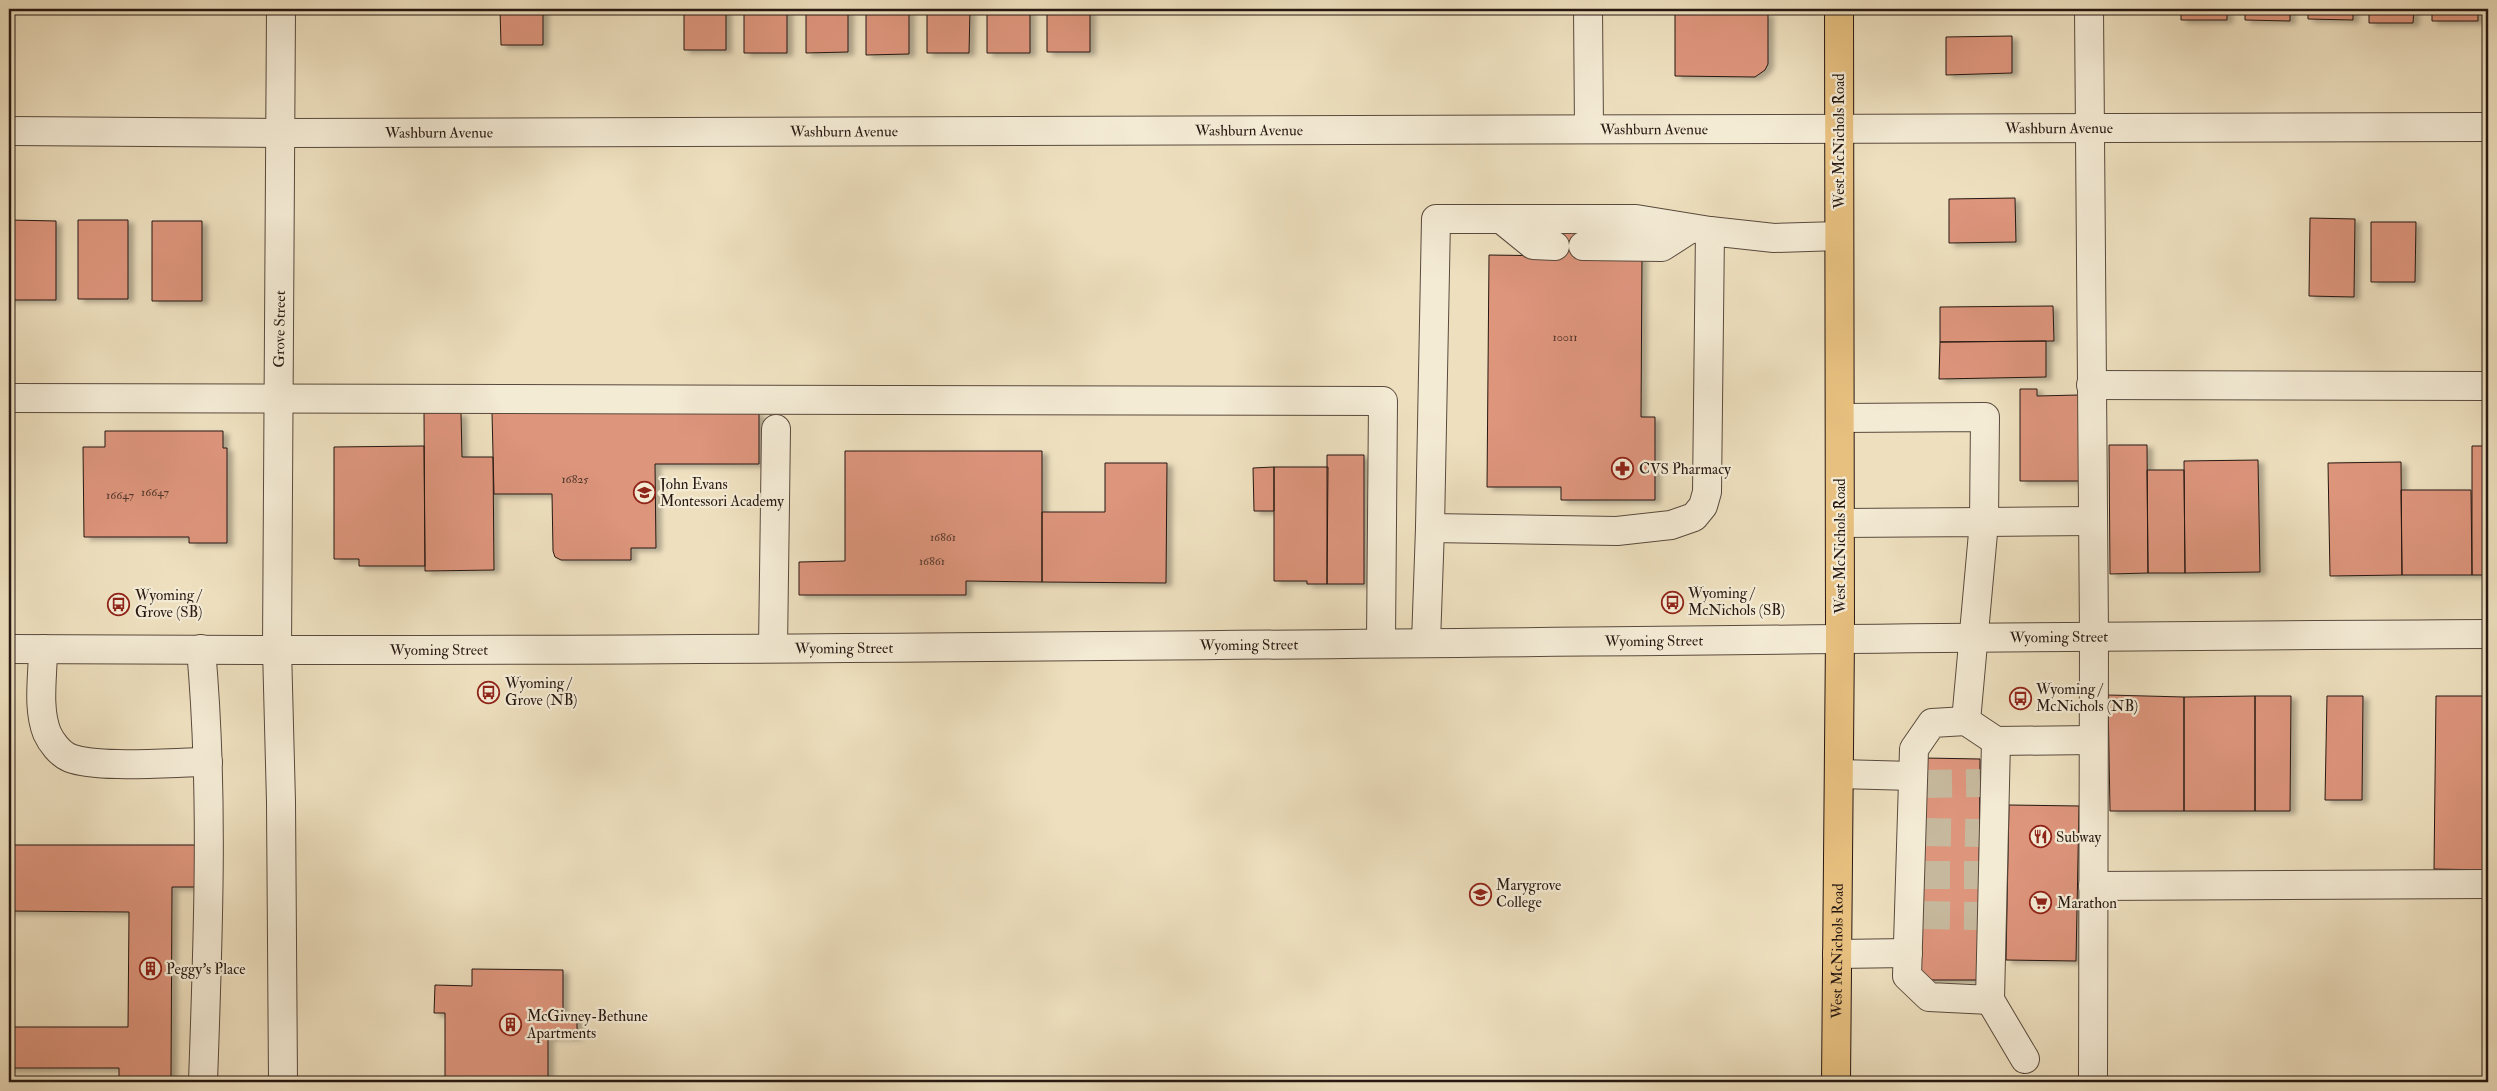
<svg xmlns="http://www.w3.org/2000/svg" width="2497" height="1091" viewBox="0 0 2497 1091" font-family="'IM FELL Double Pica',serif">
	<defs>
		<filter id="shadow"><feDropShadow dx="5.5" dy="3" stdDeviation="2.5" flood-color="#0004"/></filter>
	</defs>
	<rect width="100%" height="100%" fill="#eee0bf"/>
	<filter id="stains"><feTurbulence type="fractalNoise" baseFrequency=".004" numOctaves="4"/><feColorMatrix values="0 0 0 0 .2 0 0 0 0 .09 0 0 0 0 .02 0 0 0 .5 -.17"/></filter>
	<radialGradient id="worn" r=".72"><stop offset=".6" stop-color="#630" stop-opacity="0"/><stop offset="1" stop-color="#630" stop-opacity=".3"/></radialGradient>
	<!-- building -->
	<path fill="#dd957b" stroke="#271812" filter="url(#shadow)" d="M500,9H543V45H501Z
		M684,9H726V50H684Z
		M744,9H787V53H744Z
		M806,9H848V52L806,53Z
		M866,9H909V54L866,55Z
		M927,9H970L969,53H927Z
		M987,9H1030V53H987Z
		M1047,9H1090V52H1047Z
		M2181,9H2227V20H2181Z
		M2245,9H2290V21L2245,20Z
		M2308,9H2353V20L2308,19Z
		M2369,9H2414L2413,23H2369Z
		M2432,9H2478V21H2432Z
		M1675,13H1768V64L1765,70L1755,77L1675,76Z
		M2012,36V73L1946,75V37Z
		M2015,198L2016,242L1949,243V199Z
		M2310,218L2355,219L2354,297L2309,296Z
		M9,220L56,221V300H9Z
		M78,220H128V299H78Z
		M152,221H202V301H152Z
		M2371,222H2416L2415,282H2371Z
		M1555,229H1583L1642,257L1641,417H1655V500H1561V487H1487L1489,255L1556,256Z
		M2053,306L2054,341L1940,342V307Z
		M2046,341V377L1939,379L1940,342Z
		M2020,389H2037V396L2079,395V481H2020Z
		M759,412V464H655L656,548H631V560H561L555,557L553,551L552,494H494L492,413Z
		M424,413H461L462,457H493L494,570L425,571Z
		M105,431H223V448H227V543H189V537H84L83,447H105Z
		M2109,445H2147L2148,573L2110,574Z
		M424,446L425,566H359V559H334V447Z
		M2472,446H2488V575H2472Z
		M845,451H1042V582L966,581V595H799V562L845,561Z
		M1327,455H1364V584H1327Z
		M2258,460L2260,572L2185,573L2184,461Z
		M2401,462L2402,575L2330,576L2328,463Z
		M1105,463H1167L1166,583L1042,582V512H1105Z
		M1274,467H1328L1327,584H1307V581H1274Z
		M1274,467V511H1254L1253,468Z
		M2147,470H2184L2185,573H2148Z
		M2401,490H2471L2472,575H2402Z
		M2108,695L2184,697V811H2110Z
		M2255,696H2291L2290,811H2255Z
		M2255,696V811H2184V697Z
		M2327,696H2363L2362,800H2325Z
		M2436,696H2488V870L2434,869Z
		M1924,758L1980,759L1978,980H1921Z
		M2009,805L2079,806L2076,961L2006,960Z
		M9,845H198V887H172L171,1082H119V1068H9V1027H128L129,912L9,911Z
		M472,969L563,970V1013H577V1037H548V1082H445V1013H434L435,985L472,986Z"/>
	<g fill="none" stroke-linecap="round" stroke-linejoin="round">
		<!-- minor-tunnel -->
		<path stroke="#c6b89c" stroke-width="28" stroke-dasharray="28 14" stroke-linecap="butt" d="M1924,784L1980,783
			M1923,832L1979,833
			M1922,875H1979
			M1922,915L1978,916"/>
		<defs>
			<g id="minor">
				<path d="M281,9L277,649L281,802L283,1082"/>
				<path d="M1588,9L1589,128"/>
				<path d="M2089,9L2094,636L2093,1082"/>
				<path id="s1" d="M9,131L282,133L2488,127"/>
				<path d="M1501,219L1533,245L1555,246"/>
				<path d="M1583,246L1662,247L1690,229"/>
				<path d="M2091,385L2488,386"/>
				<path d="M9,398L1383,401L1381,642"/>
				<path d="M1840,418L1985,417L1984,522L2093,521"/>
				<path d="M1840,523L1984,522L1966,721L1996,741L2093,740"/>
				<path d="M1430,528L1436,219H1636L1710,231"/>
				<path d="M1426,642L1430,528L1617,531L1671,525L1694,517L1703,506L1707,492L1710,231L1774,238L1839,236"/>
				<path d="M773,648L776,429"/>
				<path id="s2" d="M9,649C835,654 1662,638 2488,634"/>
				<path d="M43,649C43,675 37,708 47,733C51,742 60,754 70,758C99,769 175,762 208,762"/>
				<path d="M201,649C214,794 208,937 203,1082"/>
				<path d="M1966,721L1932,723L1914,749L1907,976L1929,997L1990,1000L1996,741"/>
				<path d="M1839,774L1913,776"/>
				<path d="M2093,886L2488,884"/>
				<path d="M1837,954L1908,953"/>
				<path d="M1990,1000L2025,1059"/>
			</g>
			<g id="major">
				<path id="s3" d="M1836,1082L1840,637L1839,9"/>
			</g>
		</defs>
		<!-- minor casing -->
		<use href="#minor" stroke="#594a3d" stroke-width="30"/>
		<!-- major casing -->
		<use href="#major" stroke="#271812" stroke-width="30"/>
		<!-- minor -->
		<use href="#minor" stroke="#f4ebd5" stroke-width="28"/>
		<!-- major -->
		<use href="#major" stroke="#e7c080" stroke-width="28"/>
	</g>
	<!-- icons -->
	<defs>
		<symbol id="pharmacy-ring" viewBox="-11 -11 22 22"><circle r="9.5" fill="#f4ebd5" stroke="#8f2418" stroke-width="1.5"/><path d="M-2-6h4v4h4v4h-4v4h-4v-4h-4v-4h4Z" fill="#8f2418"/></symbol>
		<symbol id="school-ring" viewBox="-11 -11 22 22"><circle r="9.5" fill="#f4ebd5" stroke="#8f2418" stroke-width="1.5"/><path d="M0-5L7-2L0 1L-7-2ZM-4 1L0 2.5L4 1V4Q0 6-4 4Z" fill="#8f2418"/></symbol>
		<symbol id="bus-ring" viewBox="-11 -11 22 22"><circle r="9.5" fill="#f4ebd5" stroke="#8f2418" stroke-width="1.5"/><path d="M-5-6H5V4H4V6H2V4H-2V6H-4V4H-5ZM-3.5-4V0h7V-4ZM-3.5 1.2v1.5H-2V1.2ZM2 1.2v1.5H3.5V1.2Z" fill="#8f2418"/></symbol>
		<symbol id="restaurant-ring" viewBox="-11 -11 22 22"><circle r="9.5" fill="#f4ebd5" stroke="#8f2418" stroke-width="1.5"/><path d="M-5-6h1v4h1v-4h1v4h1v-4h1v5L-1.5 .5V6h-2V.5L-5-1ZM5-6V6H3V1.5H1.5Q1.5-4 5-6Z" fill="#8f2418"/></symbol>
		<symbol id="university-ring" viewBox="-11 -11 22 22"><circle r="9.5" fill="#f4ebd5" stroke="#8f2418" stroke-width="1.5"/><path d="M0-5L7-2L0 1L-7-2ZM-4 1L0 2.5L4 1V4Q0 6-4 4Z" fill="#8f2418"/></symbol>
		<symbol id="supermarket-ring" viewBox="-11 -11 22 22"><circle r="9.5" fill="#f4ebd5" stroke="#8f2418" stroke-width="1.5"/><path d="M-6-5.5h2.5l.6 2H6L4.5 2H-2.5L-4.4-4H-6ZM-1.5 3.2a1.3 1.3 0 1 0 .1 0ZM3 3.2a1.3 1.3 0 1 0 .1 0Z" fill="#8f2418"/></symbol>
		<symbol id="building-ring" viewBox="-11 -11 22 22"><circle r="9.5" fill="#f4ebd5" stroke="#8f2418" stroke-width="1.5"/><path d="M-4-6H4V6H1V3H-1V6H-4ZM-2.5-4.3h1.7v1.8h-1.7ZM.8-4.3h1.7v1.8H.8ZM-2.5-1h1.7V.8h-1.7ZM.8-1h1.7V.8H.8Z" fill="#8f2418"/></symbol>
	</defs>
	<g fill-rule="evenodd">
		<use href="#pharmacy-ring" x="1610" y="456" width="25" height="25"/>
		<use href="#school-ring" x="632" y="480" width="25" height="25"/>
		<use href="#bus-ring" x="1660" y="590" width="25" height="25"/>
		<use href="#bus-ring" x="106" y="592" width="25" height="25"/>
		<use href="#bus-ring" x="476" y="680" width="25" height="25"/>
		<use href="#bus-ring" x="2008" y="686" width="25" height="25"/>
		<use href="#restaurant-ring" x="2028" y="824" width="25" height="25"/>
		<use href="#university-ring" x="1468" y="882" width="25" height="25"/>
		<use href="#supermarket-ring" x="2028" y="890" width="25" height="25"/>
		<use href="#building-ring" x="138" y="956" width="25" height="25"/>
		<use href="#building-ring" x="498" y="1012" width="25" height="25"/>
	</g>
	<g text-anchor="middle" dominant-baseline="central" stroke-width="4.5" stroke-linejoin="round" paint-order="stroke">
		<!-- number labels -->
		<g font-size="12" fill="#54372c">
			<text x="1565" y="337">10011</text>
			<text x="575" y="479">16825</text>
			<text x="155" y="492">16647</text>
			<text x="120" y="495">16647</text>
			<text x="943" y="537">16861</text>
			<text x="932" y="561">16861</text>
		</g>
		<!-- street labels -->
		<g font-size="15" fill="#271812" stroke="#f4ebd5">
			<text stroke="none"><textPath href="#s1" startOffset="1645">Washburn Avenue</textPath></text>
			<text stroke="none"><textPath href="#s1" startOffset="2050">Washburn Avenue</textPath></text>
			<text stroke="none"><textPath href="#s1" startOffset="1240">Washburn Avenue</textPath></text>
			<text stroke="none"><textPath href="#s1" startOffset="835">Washburn Avenue</textPath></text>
			<text stroke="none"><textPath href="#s1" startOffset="430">Washburn Avenue</textPath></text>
			<text transform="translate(1839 141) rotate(-90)">West McNichols Road</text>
			<text transform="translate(280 329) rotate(-89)">Grove Street</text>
			<text transform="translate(1840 546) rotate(-90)">West McNichols Road</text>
			<text stroke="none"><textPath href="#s2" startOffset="2050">Wyoming Street</textPath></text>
			<text stroke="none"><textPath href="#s2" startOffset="1645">Wyoming Street</textPath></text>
			<text stroke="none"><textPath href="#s2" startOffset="1240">Wyoming Street</textPath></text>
			<text stroke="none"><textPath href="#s2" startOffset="835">Wyoming Street</textPath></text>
			<text stroke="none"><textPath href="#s2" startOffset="430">Wyoming Street</textPath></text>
			<text stroke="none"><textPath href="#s3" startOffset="131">West McNichols Road</textPath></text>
		</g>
		<!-- poi labels -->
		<g font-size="15" fill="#271812" stroke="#f4ebd5" text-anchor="start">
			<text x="1639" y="469">CVS Pharmacy</text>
			<text x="660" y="484">John Evans<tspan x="660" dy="17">Montessori Academy</tspan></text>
			<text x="1688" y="593">Wyoming /<tspan x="1688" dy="17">McNichols (SB)</tspan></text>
			<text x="135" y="595">Wyoming /<tspan x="135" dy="17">Grove (SB)</tspan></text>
			<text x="505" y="683">Wyoming /<tspan x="505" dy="17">Grove (NB)</tspan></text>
			<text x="2036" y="689">Wyoming /<tspan x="2036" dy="17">McNichols (NB)</tspan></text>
			<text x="2056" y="837">Subway</text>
			<text x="1496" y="885">Marygrove<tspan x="1496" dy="17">College</tspan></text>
			<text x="2057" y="903">Marathon</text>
			<text x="166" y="969">Peggy's Place</text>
			<text x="527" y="1016">McGivney-Bethune<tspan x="527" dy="17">Apartments</tspan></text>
		</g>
	</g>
	<!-- margin -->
	<rect width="2497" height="1091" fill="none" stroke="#eee0bf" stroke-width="30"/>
	<rect x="10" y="10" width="2477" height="1071" fill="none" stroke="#271812" stroke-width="2.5"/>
	<rect x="15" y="15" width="2467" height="1061" fill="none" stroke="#271812"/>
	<rect width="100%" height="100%" filter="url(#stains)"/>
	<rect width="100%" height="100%" fill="url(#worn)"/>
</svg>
